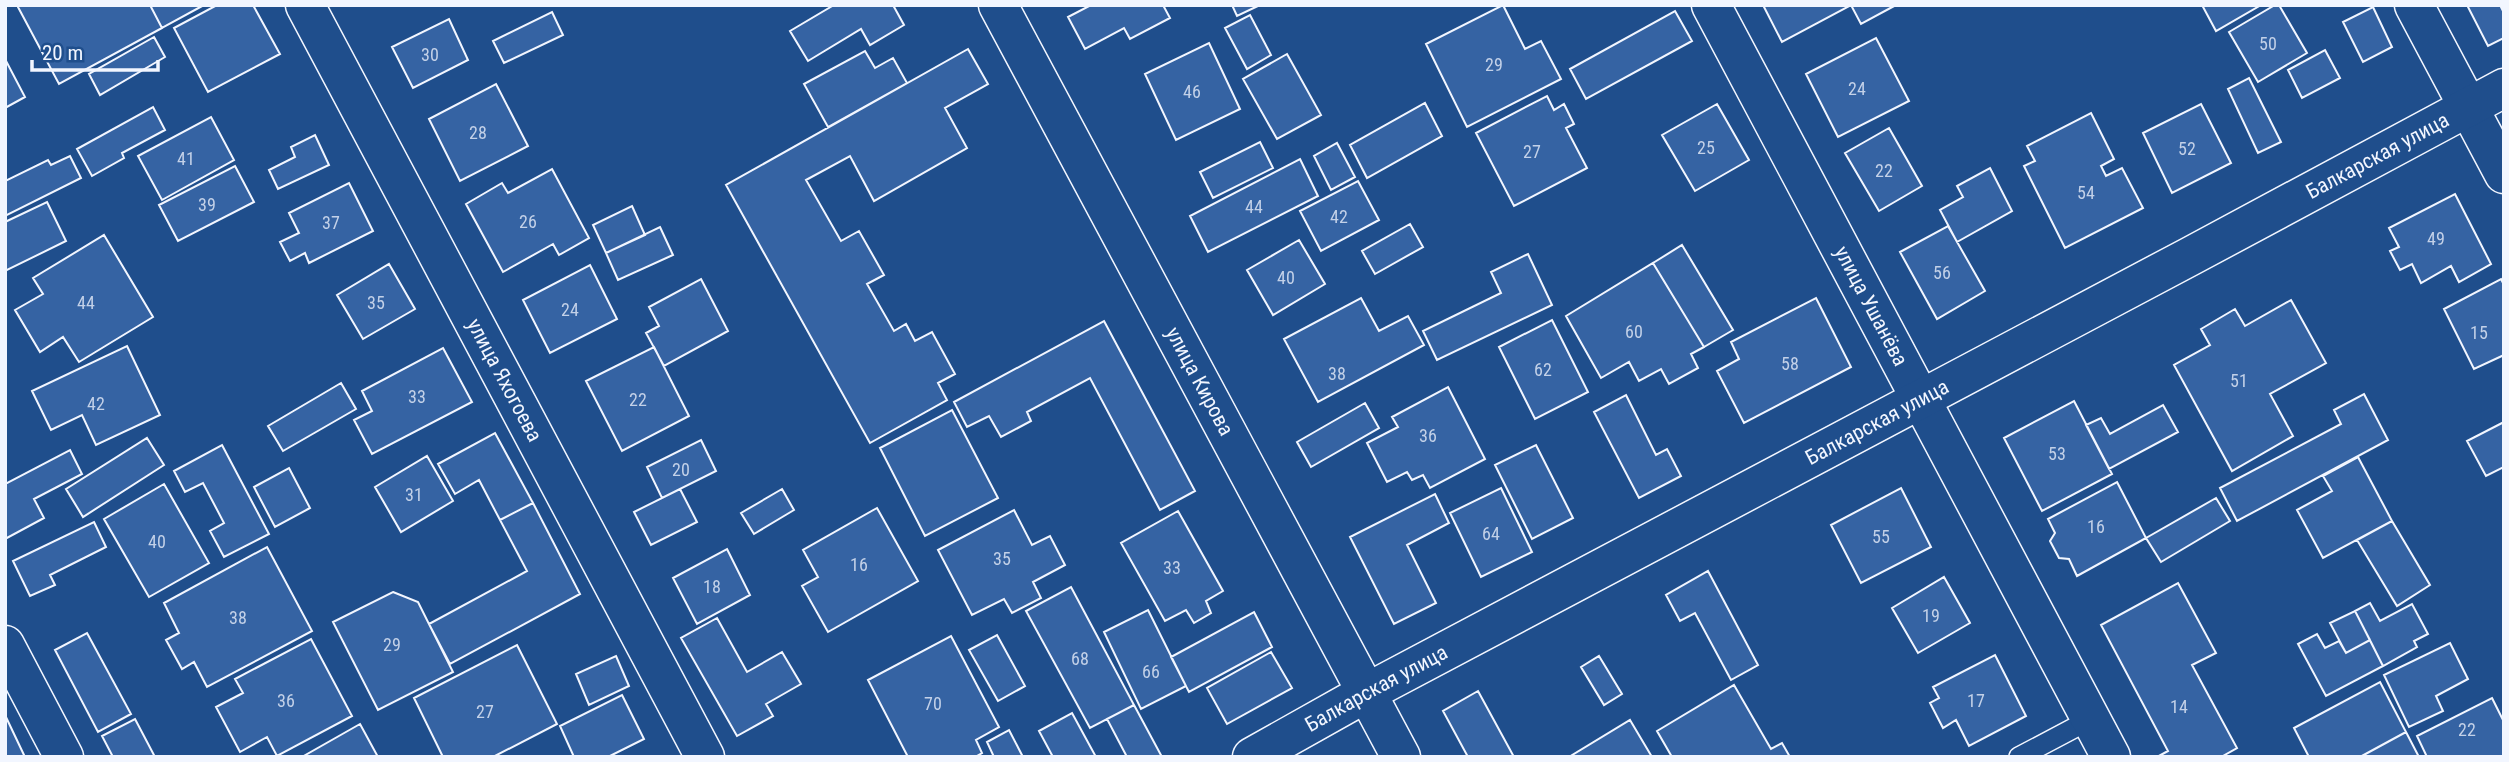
<svg xmlns="http://www.w3.org/2000/svg" width="2509" height="762" viewBox="0 0 2509 762" font-family="'Roboto Condensed',sans-serif">
	<rect width="100%" height="100%" fill="#1f4e8c"/>
	<!-- building -->
	<path fill="#3563a3" stroke="#f2f6ff" stroke-width="2" d="M21,5H150L162,28L59,84L18,7Z
		M150,5H204L162,28Z
		M217,5H253L280,54L208,92L174,28Z
		M834,5H893L904,25L870,45L861,29L808,61L790,31Z
		M1091,5H1163L1170,18L1130,39L1124,28L1085,49L1068,17Z
		M1232,5H1260L1237,16Z
		M1503,5L1525,49L1541,41L1561,79L1467,127L1426,44Z
		M1763,5H1896L1861,24L1851,5L1782,42Z
		M2202,5H2261L2216,31Z
		M2275,5H2279L2307,53L2258,82L2229,32Z
		M2467,5H2500L2504,13V38L2488,46Z
		M2373,7L2392,47L2363,62L2343,22Z
		M1675,11L1692,41L1586,99L1570,69Z
		M552,12L563,35L504,63L493,41Z
		M1250,15L1271,55L1247,69L1225,28Z
		M449,19L468,60L413,88L392,47Z
		M154,37L165,57L100,95L89,74Z
		M1876,38L1909,101L1838,137L1806,74Z
		M1209,43L1240,109L1176,140L1145,74Z
		M968,49L988,84L945,108L967,148L874,201L850,156L806,180L841,241L859,231L884,275L867,284L894,331L906,324L915,341L932,332L955,374L938,383L947,400L870,443L726,185Z
		M2325,50L2340,78L2302,98L2288,70Z
		M865,51L875,68L893,58L907,83L828,127L804,84Z
		M1287,54L1321,115L1277,139L1243,79Z
		M5,59L25,97L5,108Z
		M2249,78L2281,142L2258,153L2228,89Z
		M496,84L528,146L460,181L429,119Z
		M1547,96L1554,110L1564,104L1574,124L1566,128L1587,168L1514,206L1476,133Z
		M1425,103L1442,136L1367,178L1350,145Z
		M1717,104L1749,160L1695,191L1662,135Z
		M2201,104L2231,163L2172,193L2143,133Z
		M153,107L165,130L122,153L124,158L92,176L77,149Z
		M2091,113L2114,159L2101,166L2106,176L2122,168L2143,208L2065,248L2024,166L2035,161L2027,146Z
		M211,117L234,160L162,200L138,156Z
		M1889,128L1922,186L1879,211L1845,153Z
		M315,135L329,165L278,189L269,170L295,157L291,147Z
		M1260,142L1273,168L1213,198L1200,172Z
		M1337,143L1355,177L1331,190L1314,156Z
		M70,156L81,178L5,216V181L48,160L51,165Z
		M1300,159L1318,196L1208,252L1190,216Z
		M235,166L254,202L178,241L159,205Z
		M1990,168L2012,211L1957,242L1940,210L1963,197L1957,186Z
		M552,169L589,238L559,255L553,244L503,272L466,204L502,183L508,193Z
		M1358,181L1379,220L1321,251L1300,211Z
		M349,183L373,231L309,263L305,253L290,261L280,242L299,233L289,213Z
		M2455,194L2491,264L2459,282L2451,266L2421,283L2412,264L2400,270L2390,251L2399,247L2389,228Z
		M47,202L66,241L5,271V222Z
		M632,206L645,235L606,253L593,225Z
		M1410,224L1423,247L1375,274L1362,251Z
		M1948,226L1985,291L1937,319L1900,252Z
		M660,227L673,255L618,280L606,253Z
		M104,235L153,317L79,362L63,337L40,352L15,310L43,294L33,278Z
		M1299,240L1325,284L1273,315L1247,270Z
		M1682,245L1733,330L1704,347L1653,263Z
		M1528,254L1552,305L1437,360L1423,331L1501,293L1491,272Z
		M1653,263L1704,347L1691,354L1698,368L1669,384L1661,369L1639,381L1629,362L1601,378L1566,316Z
		M389,264L415,309L363,339L337,295Z
		M590,265L617,319L550,353L523,300Z
		M701,279L728,331L664,366L646,333L659,326L649,307Z
		M2501,279L2504,285V355L2474,369L2444,309Z
		M1361,298L1379,331L1408,316L1424,345L1318,402L1284,339Z
		M1816,298L1851,367L1744,423L1717,371L1739,359L1731,342Z
		M2291,300L2326,363L2270,394L2293,436L2232,471L2174,365L2210,345L2201,329L2235,309L2245,326Z
		M1552,320L1588,392L1535,419L1499,347Z
		M1104,321L1195,491L1160,510L1090,378L1027,412L1031,421L1001,437L989,416L967,427L954,402Z
		M127,346L160,415L96,445L82,415L51,430L32,391Z
		M654,347L689,416L622,451L586,381Z
		M443,348L472,402L372,454L354,420L372,411L362,391Z
		M341,383L356,409L283,451L268,426Z
		M1448,387L1485,459L1430,488L1423,475L1412,480L1407,472L1387,482L1367,443L1398,427L1392,417Z
		M2364,394L2388,440L2237,521L2220,488L2341,424L2334,410Z
		M1626,395L1656,455L1667,449L1681,476L1639,498L1594,412Z
		M2074,401L2112,474L2042,511L2004,438Z
		M1365,403L1379,428L1311,467L1297,442Z
		M2163,405L2178,432L2109,469L2086,425L2101,418L2110,434Z
		M952,410L998,498L925,536L880,448Z
		M2504,422V467L2486,476L2467,441Z
		M495,433L533,503L500,520L479,480L455,494L438,464Z
		M147,438L164,465L83,517L66,489Z
		M701,440L716,471L662,498L647,467Z
		M222,445L269,534L224,557L210,531L224,523L203,483L185,492L174,471Z
		M1536,445L1573,518L1532,539L1495,465Z
		M70,450L82,474L34,499L44,518L5,539V484Z
		M427,456L453,501L401,532L375,487Z
		M2358,457L2392,521L2323,558L2297,510L2332,491L2323,476Z
		M289,468L310,508L275,527L254,487Z
		M2117,482L2146,538L2077,576L2069,559L2059,558L2050,541L2055,533L2048,519Z
		M164,484L209,563L149,597L104,519Z
		M1501,488L1532,552L1481,577L1450,513Z
		M1901,488L1931,547L1861,583L1831,525Z
		M680,489L697,522L651,545L634,512Z
		M782,489L794,510L754,534L741,513Z
		M1435,494L1449,523L1407,545L1436,603L1394,624L1350,537Z
		M2216,498L2230,521L2161,562L2146,538Z
		M533,503L580,594L450,664L429,624L527,571L500,520Z
		M877,508L918,581L828,632L802,586L818,577L803,550Z
		M1014,510L1032,545L1050,536L1065,565L1033,582L1041,598L1012,613L1004,599L972,615L938,550Z
		M1178,511L1223,591L1206,601L1211,613L1194,623L1186,610L1165,621L1121,543Z
		M2392,521L2430,585L2397,606L2357,540Z
		M94,522L106,547L50,575L55,585L30,596L13,561Z
		M267,547L312,631L207,687L194,662L182,669L166,640L179,633L164,603Z
		M727,549L750,595L697,624L673,578Z
		M1708,571L1758,665L1731,680L1695,613L1680,621L1666,595Z
		M1944,577L1970,623L1918,653L1892,608Z
		M2178,583L2216,653L2192,665L2237,748L2221,757H2157L2168,751L2101,625Z
		M1071,587L1134,705L1090,728L1026,611Z
		M393,592L418,602L453,672L378,710L333,622Z
		M2370,603L2380,621L2412,604L2428,634L2414,641L2417,647L2383,666L2355,611Z
		M1148,610L1186,686L1141,709L1104,632Z
		M2355,611L2370,640L2346,653L2330,623Z
		M1254,612L1272,647L1189,692L1171,657Z
		M717,618L747,672L782,652L801,684L766,704L773,716L737,736L681,638Z
		M87,633L131,714L98,732L55,650Z
		M2317,634L2325,648L2339,641L2346,653L2370,640L2383,666L2326,696L2298,644Z
		M997,635L1025,686L998,701L969,650Z
		M951,636L999,727L976,740L982,753L975,757H908L868,680Z
		M311,639L352,716L277,756L267,737L240,752L216,707L243,693L235,679Z
		M2450,643L2468,679L2436,696L2443,711L2409,727L2384,675Z
		M517,645L557,724L493,757H443L414,698Z
		M1271,652L1292,688L1227,724L1207,688Z
		M1995,655L2026,716L1969,746L1956,720L1943,728L1930,703L1939,698L1933,687Z
		M616,656L629,686L589,705L576,674Z
		M1599,656L1622,694L1604,705L1581,667Z
		M2380,682L2406,732L2360,757H2309L2294,728Z
		M1734,685L1771,749L1782,743L1790,757H1672L1657,731Z
		M1478,691L1514,757H1468L1443,711Z
		M622,695L644,739L608,757H574L560,726Z
		M2492,698L2504,722V757H2427L2417,736Z
		M1134,705L1162,757H1127L1107,719Z
		M1072,713L1096,757H1053L1039,731Z
		M5,715L24,755L21,757H5Z
		M135,719L155,757H113L102,736Z
		M1630,720L1652,757H1569Z
		M360,724L378,757H302Z
		M1009,730L1023,757H994L987,742Z
		M2406,732L2419,757H2360Z"/>
	<g fill="none" stroke-linecap="round" stroke-linejoin="round">
		<defs>
			<path id="service" d="M2019,757L2091,719"/>
			<g id="minor">
				<path id="s1" d="M305,5L705,757"/>
				<path id="s2" d="M1711,5L2111,757"/>
				<path d="M2414,5L2504,174"/>
				<path d="M5,645L64,757"/>
				<path id="s3" d="M1252,757L1366,693L2189,257L2504,88"/>
			</g>
			<g id="secondary">
				<path id="s4" d="M998,5L1401,757"/>
			</g>
		</defs>
		<!-- service casing -->
		<use href="#service" stroke="#f2f6ff" stroke-width="22"/>
		<!-- minor casing -->
		<use href="#minor" stroke="#f2f6ff" stroke-width="41"/>
		<!-- secondary casing -->
		<use href="#secondary" stroke="#f2f6ff" stroke-width="41"/>
		<!-- service -->
		<use href="#service" stroke="#1f4e8c" stroke-width="19"/>
		<!-- minor -->
		<use href="#minor" stroke="#1f4e8c" stroke-width="38"/>
		<!-- secondary -->
		<use href="#secondary" stroke="#1f4e8c" stroke-width="38"/>
	</g>
	<g text-anchor="middle" dominant-baseline="central" stroke-width="5" stroke-linejoin="round" paint-order="stroke">
		<!-- number labels -->
		<g font-size="18" fill="#c3d1e8">
			<text x="2268" y="43">50</text>
			<text x="430" y="54">30</text>
			<text x="1494" y="64">29</text>
			<text x="1857" y="88">24</text>
			<text x="1192" y="91">46</text>
			<text x="478" y="132">28</text>
			<text x="1706" y="147">25</text>
			<text x="2187" y="148">52</text>
			<text x="1532" y="151">27</text>
			<text x="186" y="158">41</text>
			<text x="1884" y="170">22</text>
			<text x="2086" y="192">54</text>
			<text x="207" y="204">39</text>
			<text x="1254" y="206">44</text>
			<text x="1339" y="216">42</text>
			<text x="528" y="221">26</text>
			<text x="331" y="222">37</text>
			<text x="2436" y="238">49</text>
			<text x="1942" y="272">56</text>
			<text x="1286" y="277">40</text>
			<text x="86" y="302">44</text>
			<text x="376" y="302">35</text>
			<text x="570" y="309">24</text>
			<text x="1634" y="331">60</text>
			<text x="2479" y="332">15</text>
			<text x="1790" y="363">58</text>
			<text x="1543" y="369">62</text>
			<text x="1337" y="373">38</text>
			<text x="2239" y="380">51</text>
			<text x="417" y="396">33</text>
			<text x="638" y="399">22</text>
			<text x="96" y="403">42</text>
			<text x="1428" y="435">36</text>
			<text x="2057" y="453">53</text>
			<text x="681" y="469">20</text>
			<text x="414" y="494">31</text>
			<text x="2096" y="526">16</text>
			<text x="1491" y="533">64</text>
			<text x="1881" y="536">55</text>
			<text x="157" y="541">40</text>
			<text x="1002" y="558">35</text>
			<text x="859" y="564">16</text>
			<text x="1172" y="567">33</text>
			<text x="712" y="586">18</text>
			<text x="1931" y="615">19</text>
			<text x="238" y="617">38</text>
			<text x="392" y="644">29</text>
			<text x="1080" y="658">68</text>
			<text x="1151" y="671">66</text>
			<text x="286" y="700">36</text>
			<text x="1976" y="700">17</text>
			<text x="933" y="703">70</text>
			<text x="2179" y="706">14</text>
			<text x="485" y="711">27</text>
			<text x="2467" y="729">22</text>
		</g>
		<!-- street labels -->
		<g font-size="21" fill="#f2f6ff" stroke="#1f4e8c">
			<text stroke="none"><textPath href="#s3" startOffset="1276">Балкарская улица</textPath></text>
			<text stroke="none"><textPath href="#s2" startOffset="341">улица Ушанёва</textPath></text>
			<text stroke="none"><textPath href="#s1" startOffset="425">улица Яхогоева</textPath></text>
			<text stroke="none"><textPath href="#s4" startOffset="427">улица Кирова</textPath></text>
			<text stroke="none"><textPath href="#s3" startOffset="709">Балкарская улица</textPath></text>
			<text stroke="none"><textPath href="#s3" startOffset="142">Балкарская улица</textPath></text>
		</g>
	</g>
	<!-- border -->
	<rect width="2509" height="762" fill="none" stroke="#f2f6ff" stroke-width="14"/>
	<!-- scale -->
	<path d="M32 60v10h126v-10" fill="none" stroke="#f2f6ff" stroke-width="3.5"/>
	<text x="42" y="60" font-size="21" fill="#f2f6ff" stroke="#1f4e8c" stroke-width="5" paint-order="stroke">20 m</text>
</svg>
